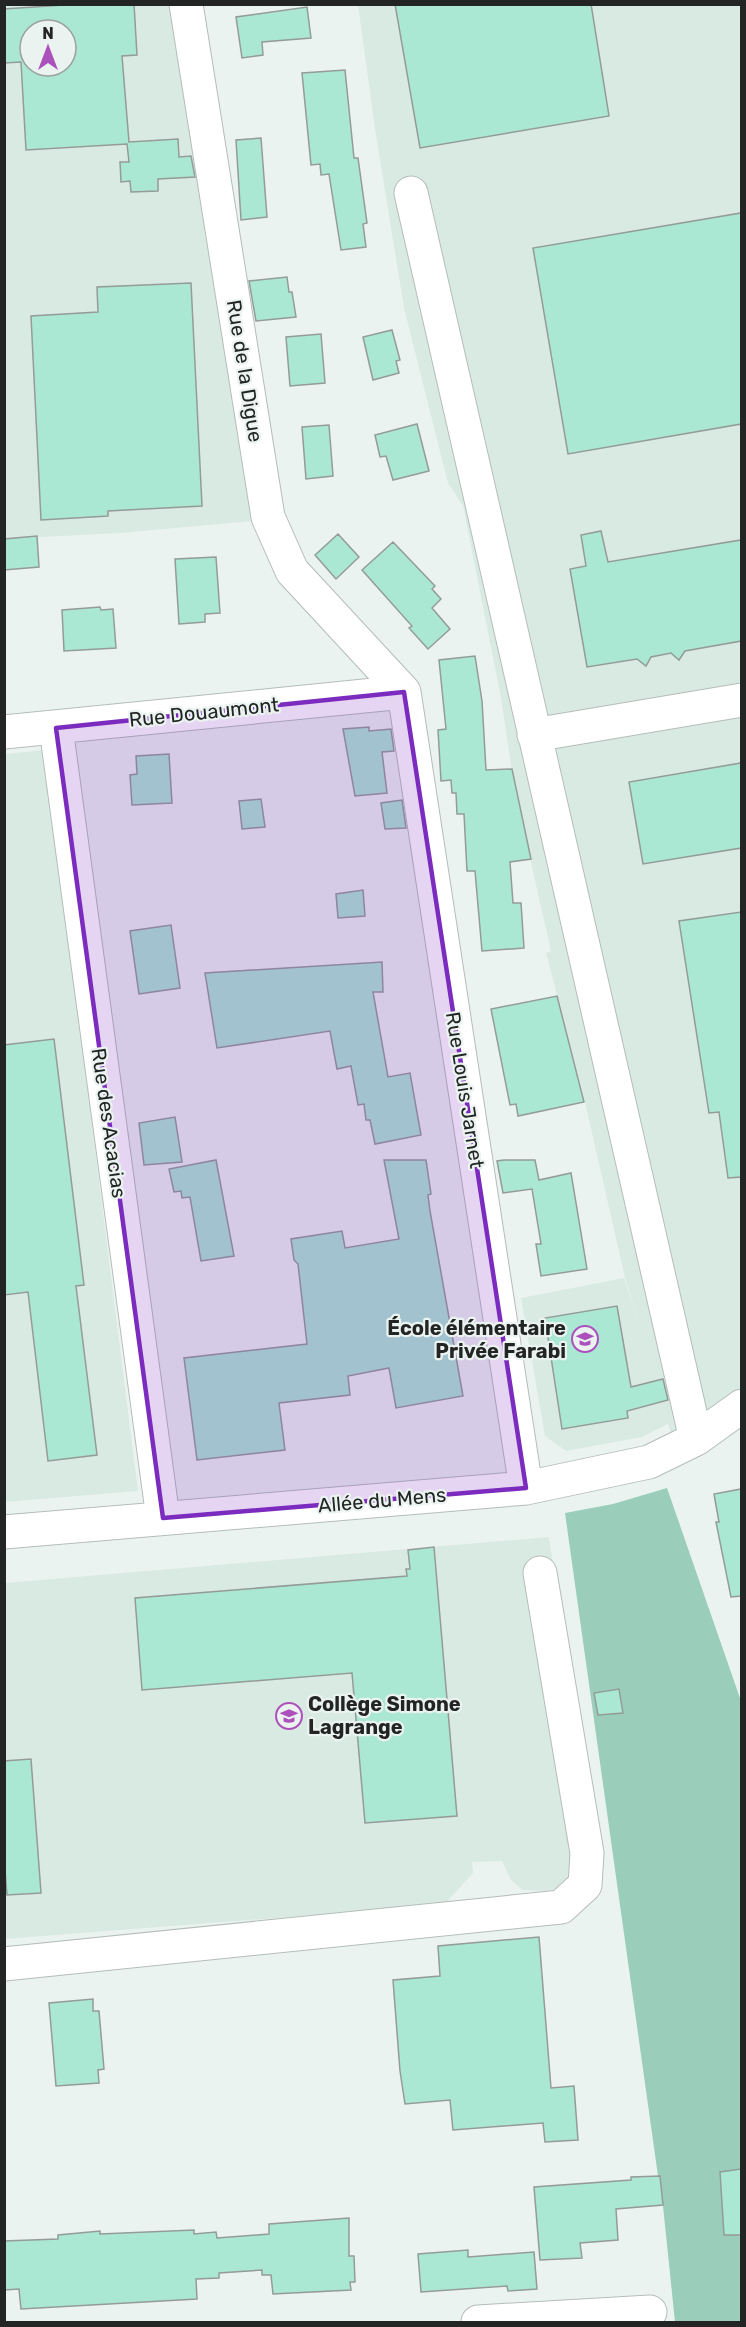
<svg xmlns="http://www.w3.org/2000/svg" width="746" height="2327" viewBox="0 0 746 2327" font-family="Rubik,sans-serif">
	<rect width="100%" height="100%" fill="#ebf3f0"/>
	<!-- built -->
	<path fill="#d9eae3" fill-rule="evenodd" d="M5,5H185L264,520L120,533L5,539ZM30,30H66V66H30Z
		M358,5H741L742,1405L675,1446L668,1424L642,1437L566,1451L545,1436L521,1298L624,1278L638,1321L625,1278L582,1089L546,953L551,951L515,792L501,698L463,506L448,483L404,308L375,129Z
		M45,750L138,1491L5,1502V754Z
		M549,1537L593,1850L566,1886L546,1891L522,1890L511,1880L502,1861L472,1862L473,1873L444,1905L5,1939V1583Z"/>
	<!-- green -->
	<path fill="#9bcdbb" d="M667,1488L741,1701V2322H675L660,2177L658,2176L565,1513L613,1504Z"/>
	<!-- building -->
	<path fill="#aae8d3" stroke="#949b99" stroke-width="1.5" fill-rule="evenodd" d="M79,4H134L137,55L122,56L129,142L178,139L179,157L191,156L195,177L158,179V191L131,192L130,181L121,182L120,162H129L127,144L26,150L21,62L4,63V9ZM30,30H66V66H30Z
		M395,4H591L609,116L420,148Z
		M307,7L311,38L262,42L263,55L242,58L236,17Z
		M345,70L354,158H358L367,223L363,224L366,247L341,250L329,174L321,175L320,164L311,165L302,73Z
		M261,138L267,217L241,220L236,140Z
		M741,213V424L568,454L533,248Z
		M287,277L289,292H292L296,317L256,321L249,281Z
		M191,283L202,506L108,511V516L41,520L31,316L98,312L97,287Z
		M392,330L400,360L396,361L399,373L373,380L363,337Z
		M321,334L325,383L290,386L286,337Z
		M417,424L429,471L393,480L386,456L380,457L375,435Z
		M329,425L333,476L306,479L302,427Z
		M601,531L608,562L741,540V641L685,651L679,660L671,653L651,657L646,666L637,659L587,667L570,569L586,566L581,535Z
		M338,534L359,557L336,579L315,555Z
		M37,536L39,567L4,570V539Z
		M393,542L435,586L432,589L441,599L432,608L450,629L428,649L409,628L412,626L362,570Z
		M216,557L220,613L205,614V622L179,624L175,559Z
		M100,607L101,610L113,609L116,648L64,651L62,610Z
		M475,656L482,701L486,770L512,769L531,859L510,862L513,903H521L524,948L482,951L475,871H467L464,814H457L456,793H452L451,780L441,781L438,730L446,729L439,660Z
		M369,727V731L391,729L394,751L382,752L387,793L355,796L343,729Z
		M169,754L172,803L132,805L130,775L137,774L136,756Z
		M741,763V848L643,864L629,782Z
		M261,799L265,827L242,829L239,801Z
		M402,800L406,828L385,829L381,803Z
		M363,890L365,916L338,918L336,894Z
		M741,912V1177L728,1178L719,1112L709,1113L679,921Z
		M171,925L180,988L139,994L130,931Z
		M382,962L383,992H373L388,1077L410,1073L421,1135L375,1144L370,1120H366L364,1104L358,1105L351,1066L337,1069L330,1031L217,1048L205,973Z
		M557,996L584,1102L518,1116L516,1104L510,1105L491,1009Z
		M54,1039L84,1285L76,1286L97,1455L48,1461L28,1292L4,1295V1045Z
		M175,1117L182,1162L144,1165L139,1123Z
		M216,1160L234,1256L201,1261L190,1197L182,1198L181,1191L174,1192L169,1169Z
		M384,1160H426L431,1194L428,1195L430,1211L463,1396L396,1408L389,1368L348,1376L350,1395L279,1403L285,1450L197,1460L184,1358L307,1344L298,1264L294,1260L291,1239L342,1231L345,1248L399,1239Z
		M504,1160H535L539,1180L571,1173L587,1269L541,1276L536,1244H541L532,1189L503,1193L497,1161Z
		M617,1306L631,1387L663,1379L668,1400L627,1411L628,1418L562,1429L545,1318Z
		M741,1489V1596L731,1597L716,1522H719L714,1494Z
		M434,1547L457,1816L365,1823L352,1673L142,1690L135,1598L407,1576L406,1569H410L408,1550Z
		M619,1689L623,1713L598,1715L594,1693Z
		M31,1759L41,1893L7,1895L4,1857V1761Z
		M539,1937L551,2088L574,2086L578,2140L545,2142L543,2123L453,2130L450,2100L405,2104L400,2071L393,1980L440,1976L438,1946Z
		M93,1999V2011H99L104,2069L98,2070L99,2083L56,2086L49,2003Z
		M741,2169V2235H724L720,2172Z
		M660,2176L663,2205L616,2209L618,2240L580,2243L582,2258L540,2260L534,2187L631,2180V2177Z
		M349,2218V2256H354L355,2282H350L351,2290L273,2294L271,2275H262V2270L219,2273V2278L196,2279L197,2299L21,2309L19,2289L4,2290V2241L58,2239V2235L100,2231V2234L194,2230V2234L216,2232L217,2238L269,2234V2224Z
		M468,2250V2257L534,2252L537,2289L508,2291L507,2286L421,2292L418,2254Z"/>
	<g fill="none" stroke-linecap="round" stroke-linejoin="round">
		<defs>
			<path id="minor" d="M186,4L268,517L292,571L404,692
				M411,193L696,1439
				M404,692L526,1488
				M56,728L163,1518
				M4,732L404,692
				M534,735L742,700
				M4,1532L526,1488L649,1462L696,1439L742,1406
				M4,1964L561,1907L585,1885L587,1853L540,1573
				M478,2322L650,2312"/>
		</defs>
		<!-- minor casing -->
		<use href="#minor" stroke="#b5bdba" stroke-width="35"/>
		<!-- minor -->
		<use href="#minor" stroke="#fff" stroke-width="33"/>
	</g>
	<!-- marked area -->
	<path fill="#7b2cbf" fill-opacity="0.2" stroke="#7b2cbf" stroke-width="4.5" stroke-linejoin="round" d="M404,692L526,1488L163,1518L56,728Z"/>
	<!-- icons -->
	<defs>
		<symbol id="school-ring" viewBox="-11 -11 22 22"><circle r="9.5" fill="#ebf3f0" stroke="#ac51bc" stroke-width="1.5"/><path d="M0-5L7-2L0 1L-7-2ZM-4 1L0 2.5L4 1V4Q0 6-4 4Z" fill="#ac51bc"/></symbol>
	</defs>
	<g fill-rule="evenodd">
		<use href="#school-ring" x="570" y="1324" width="30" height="30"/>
		<use href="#school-ring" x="274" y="1701" width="30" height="30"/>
	</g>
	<g text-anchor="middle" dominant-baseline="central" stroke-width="4.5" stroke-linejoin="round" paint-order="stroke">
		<!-- street labels -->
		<g font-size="20" fill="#222523" stroke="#ebf3f0">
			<text transform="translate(245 371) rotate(81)">Rue de la Digue</text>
			<text transform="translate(204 712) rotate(-6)">Rue Douaumont</text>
			<text transform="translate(465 1090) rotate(81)">Rue Louis Jarnet</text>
			<text transform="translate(109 1123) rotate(82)">Rue des Acacias</text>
			<text transform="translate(382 1500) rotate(-5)">Allée du Mens</text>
		</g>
		<!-- poi labels -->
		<g font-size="20" font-weight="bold" fill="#222523" stroke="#ebf3f0" text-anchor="end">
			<text x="566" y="1328">École élémentaire<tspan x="566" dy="23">Privée Farabi</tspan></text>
			<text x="308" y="1704" text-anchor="start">Collège Simone<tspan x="308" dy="23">Lagrange</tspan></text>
		</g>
	</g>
	<!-- border -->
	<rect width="746" height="2327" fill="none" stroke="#222523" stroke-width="12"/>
	<!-- north arrow -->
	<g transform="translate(48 48)"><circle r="28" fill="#ebf3f0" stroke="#9ba19e" stroke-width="1.5"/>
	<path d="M0-4.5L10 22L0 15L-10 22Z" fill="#ac51bc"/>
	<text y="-9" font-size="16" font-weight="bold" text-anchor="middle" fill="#222523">N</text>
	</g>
</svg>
